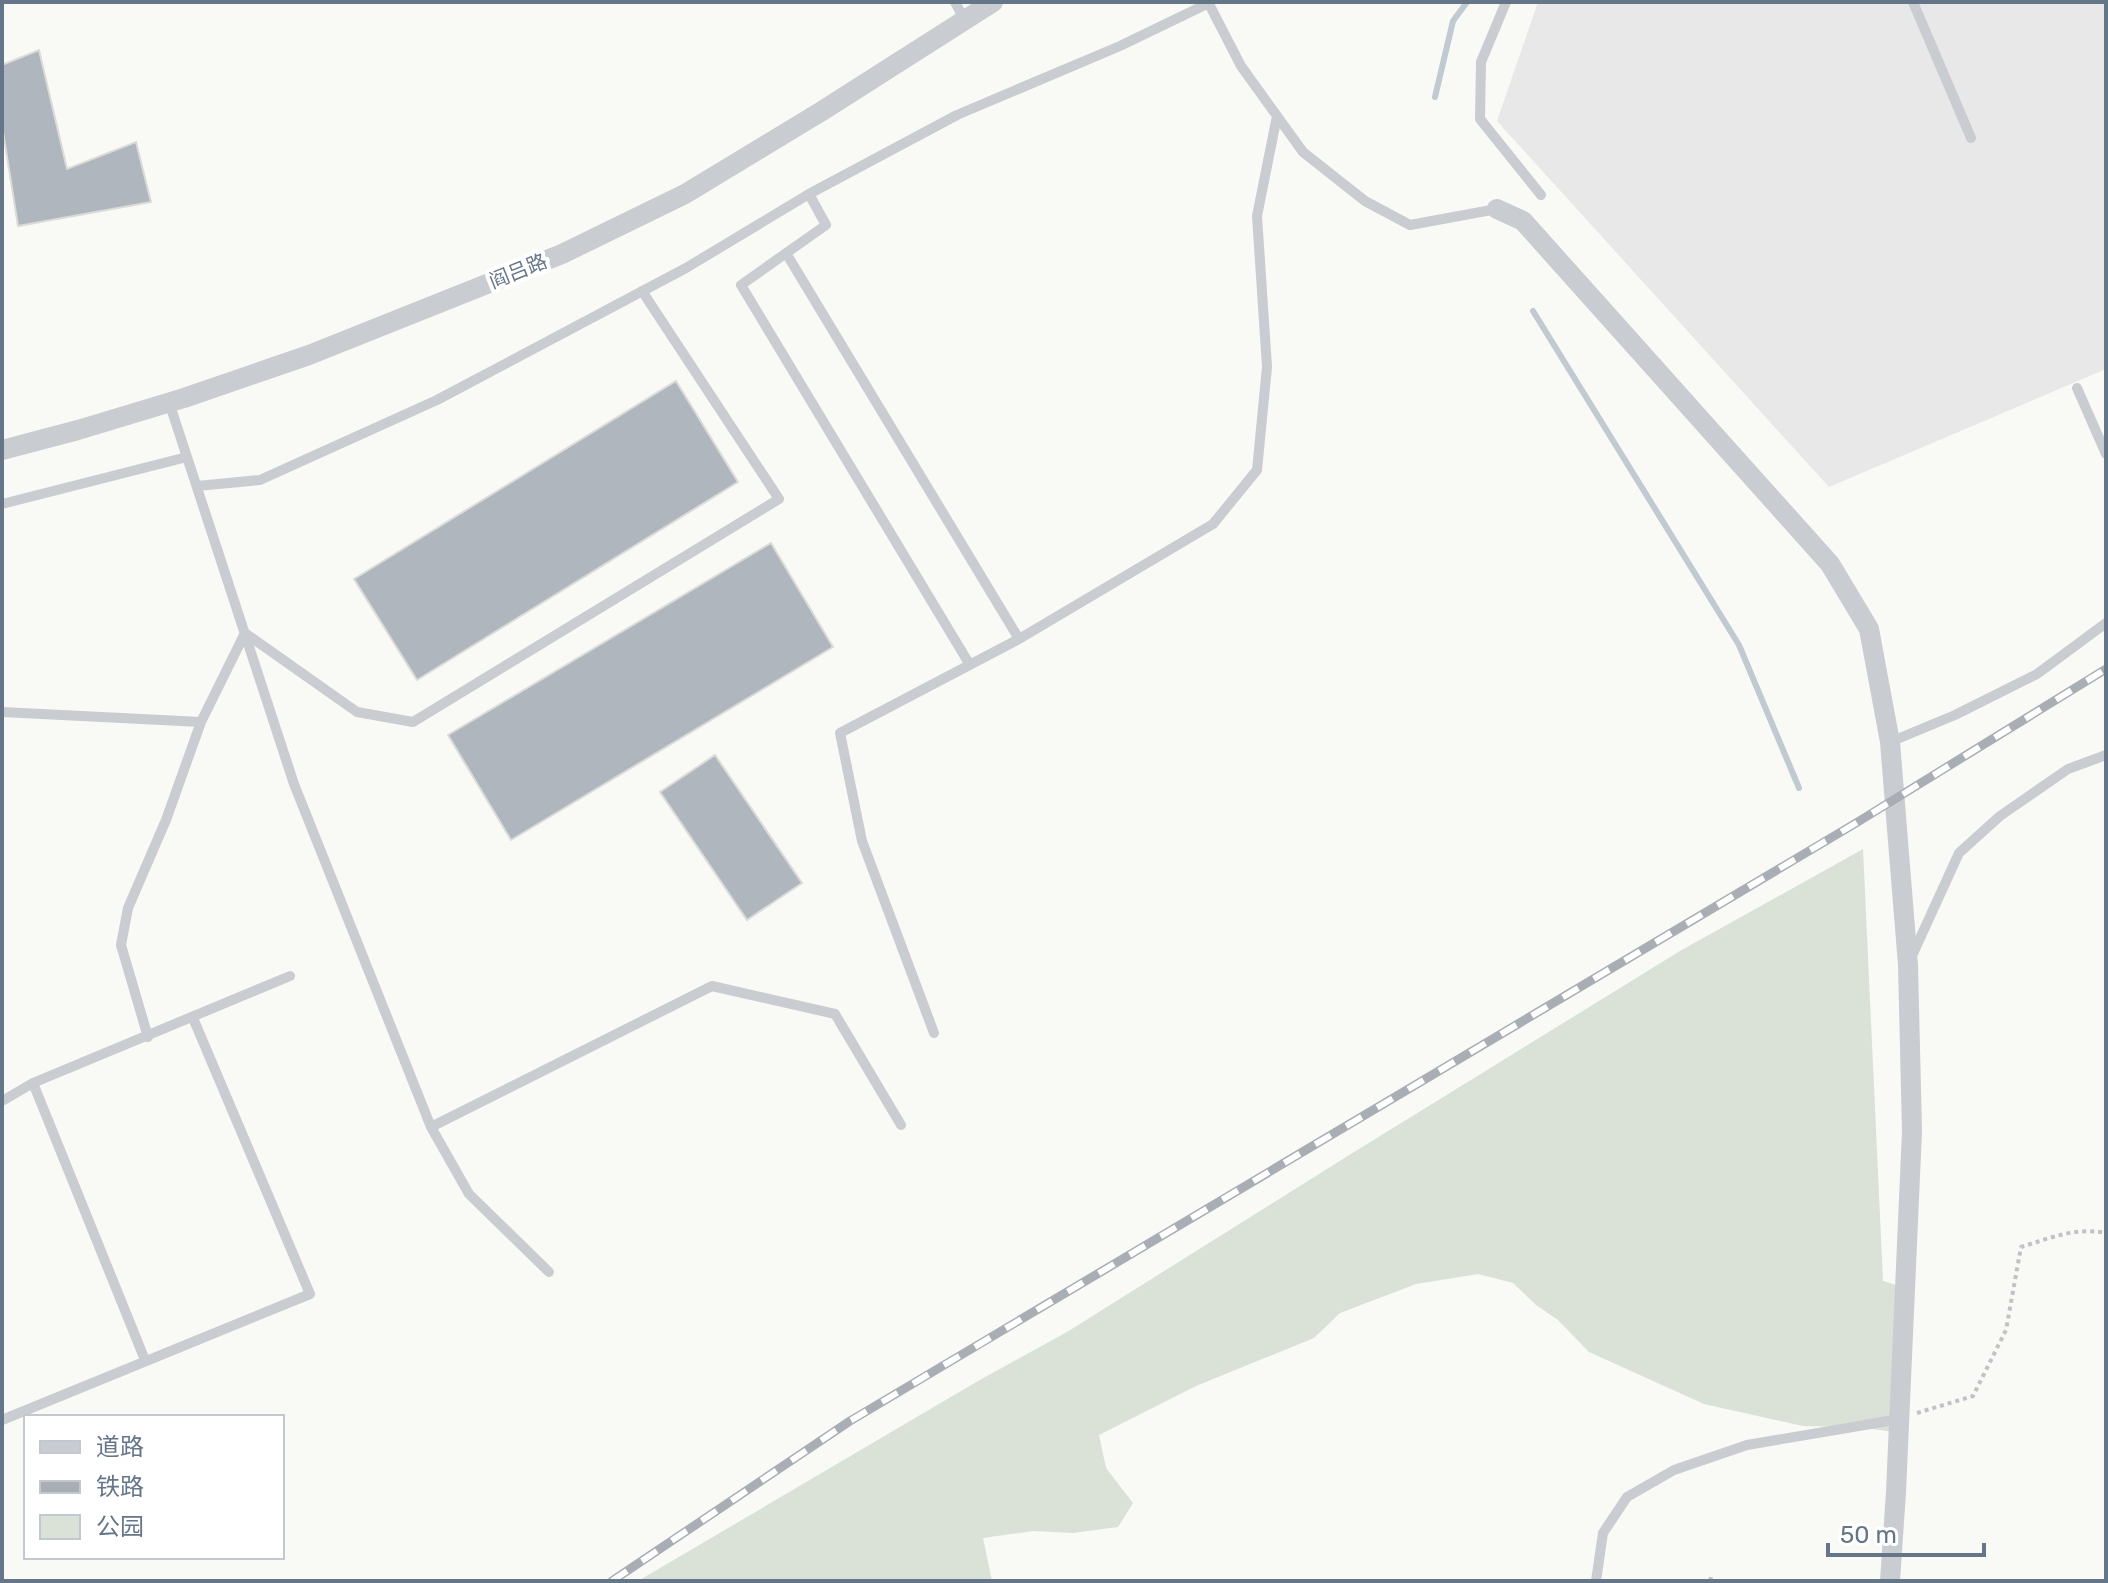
<svg xmlns="http://www.w3.org/2000/svg" width="2108" height="1583" viewBox="0 0 2108 1583" font-family="Rubik,'Noto Sans SC',sans-serif">
	<rect width="100%" height="100%" fill="#f9f9f6"/>
	<!-- built -->
	<path fill="#e7e8e7" d="M1538,2H2106V369L1829,487L1497,121Z"/>
	<!-- green -->
	<path fill="#dae1d7" d="M1863,849L1883,1281L1910,1289L1908,1434L1858,1427L1803,1426L1704,1404L1589,1352L1558,1320L1536,1305L1513,1283L1478,1274L1416,1284L1340,1313L1314,1338L1196,1386L1099,1435L1106,1468L1133,1503L1118,1527L1073,1533L1033,1531L983,1538L992,1581H638L978,1381L1067,1332L1346,1157L1680,951Z"/>
	<g fill="none" stroke-linecap="round" stroke-linejoin="round">
		<!-- stream -->
		<path stroke="#c1cad0" stroke-width="6" d="M1435,97L1453,21L1467,2
			M1533,311L1739,645L1799,788"/>
	</g>
	<!-- building -->
	<path fill="#afb6bd" stroke="#dbdbd9" stroke-width="2" d="M39,50L67,169L136,142L151,202L18,226L2,125V65Z
		M676,381L738,482L417,680L354,579Z
		M771,543L833,647L511,840L448,735Z
		M715,755L802,883L747,920L660,792Z"/>
	<g fill="none" stroke-linecap="round" stroke-linejoin="round">
		<!-- path -->
		<path stroke="#c0c3c5" stroke-width="4" stroke-dasharray="4 4" stroke-linecap="butt" d="M1917,1413L1973,1396L2006,1330L2021,1247C2050,1238 2075,1227 2106,1233
			M1710,1581L1711,1577"/>
		<!-- service -->
		<path stroke="#c9ccd0" stroke-width="10" d="M955,2L965,21
			M1208,2L1241,66L1303,152L1365,201L1410,225L1497,209
			M1506,2L1481,62L1480,119L1541,195
			M1913,2L1971,138
			M809,194L826,225L741,285L970,665
			M786,253L1019,639
			M2077,388L2106,454
			M169,402L294,784L431,1127L469,1194L549,1272
			M197,486L260,480L437,400L686,268L809,194L957,115L1120,46L1209,3
			M2,504L187,457
			M2,712L201,722
			M1890,742L1955,715L2037,674L2106,623
			M1911,958L1959,853L2000,816L2068,769L2106,755
			M934,1033L862,841L840,733L1019,639L1213,524L1257,470L1267,367L1257,216L1277,116
			M148,1037L121,945L128,908L166,820L201,722L245,633L357,712L413,722L779,499L642,291
			M33,1083L145,1360
			M2,1101L33,1083L290,976
			M431,1127L712,986L835,1014L901,1125
			M2,1420L310,1294L193,1018
			M1596,1581L1603,1533L1627,1497L1674,1470L1747,1445L1900,1419"/>
		<!-- minor -->
		<path stroke="#c9ccd0" stroke-width="20" d="M1497,209L1523,221L1830,564L1869,629L1890,742L1908,965L1912,1131L1896,1492L1890,1581
			M2,450L78,430L184,398L309,355L562,254L685,194L822,111L993,2"/>
		<defs>
			<path id="rail" d="M612,1581L850,1421L1856,823L2106,669"/>
		</defs>
		<!-- rail casing -->
		<use href="#rail" stroke="#a9aeb5" stroke-width="9"/>
		<!-- rail -->
		<use href="#rail" stroke="#fff" stroke-width="6" stroke-dasharray="18" stroke-linecap="butt"/>
	</g>
	<g text-anchor="middle" dominant-baseline="central" stroke-width="8" stroke-linejoin="round" paint-order="stroke">
		<!-- street labels -->
		<g font-size="20" fill="#667689" stroke="#fff">
			<text transform="translate(518 271) rotate(-22)">阎吕路</text>
		</g>
	</g>
	<!-- border -->
	<rect width="2108" height="1583" fill="none" stroke="#667689" stroke-width="8"/>
	<!-- legend -->
	<rect x="24" y="1415" width="260" height="144" fill="#ffffff" stroke="#c2c8d0" stroke-width="2"/>
	<rect x="40" y="1441" width="40" height="12" fill="#c9ccd0" stroke="#c2c8d0" stroke-width="2"/>
	<text x="96" y="1455" font-size="24" fill="#667689">道路</text>
	<rect x="40" y="1481" width="40" height="12" fill="#a9aeb5" stroke="#c2c8d0" stroke-width="2"/>
	<text x="96" y="1495" font-size="24" fill="#667689">铁路</text>
	<rect x="40" y="1515" width="40" height="24" fill="#dae1d7" stroke="#c2c8d0" stroke-width="2"/>
	<text x="96" y="1535" font-size="24" fill="#667689">公园</text>
	<!-- scale -->
	<path d="M1828 1543v12h156v-12" fill="none" stroke="#667689" stroke-width="4"/>
	<text x="1840" y="1543" font-size="24" fill="#667689" stroke="#ffffff" stroke-width="6" paint-order="stroke">50 m</text>
</svg>
